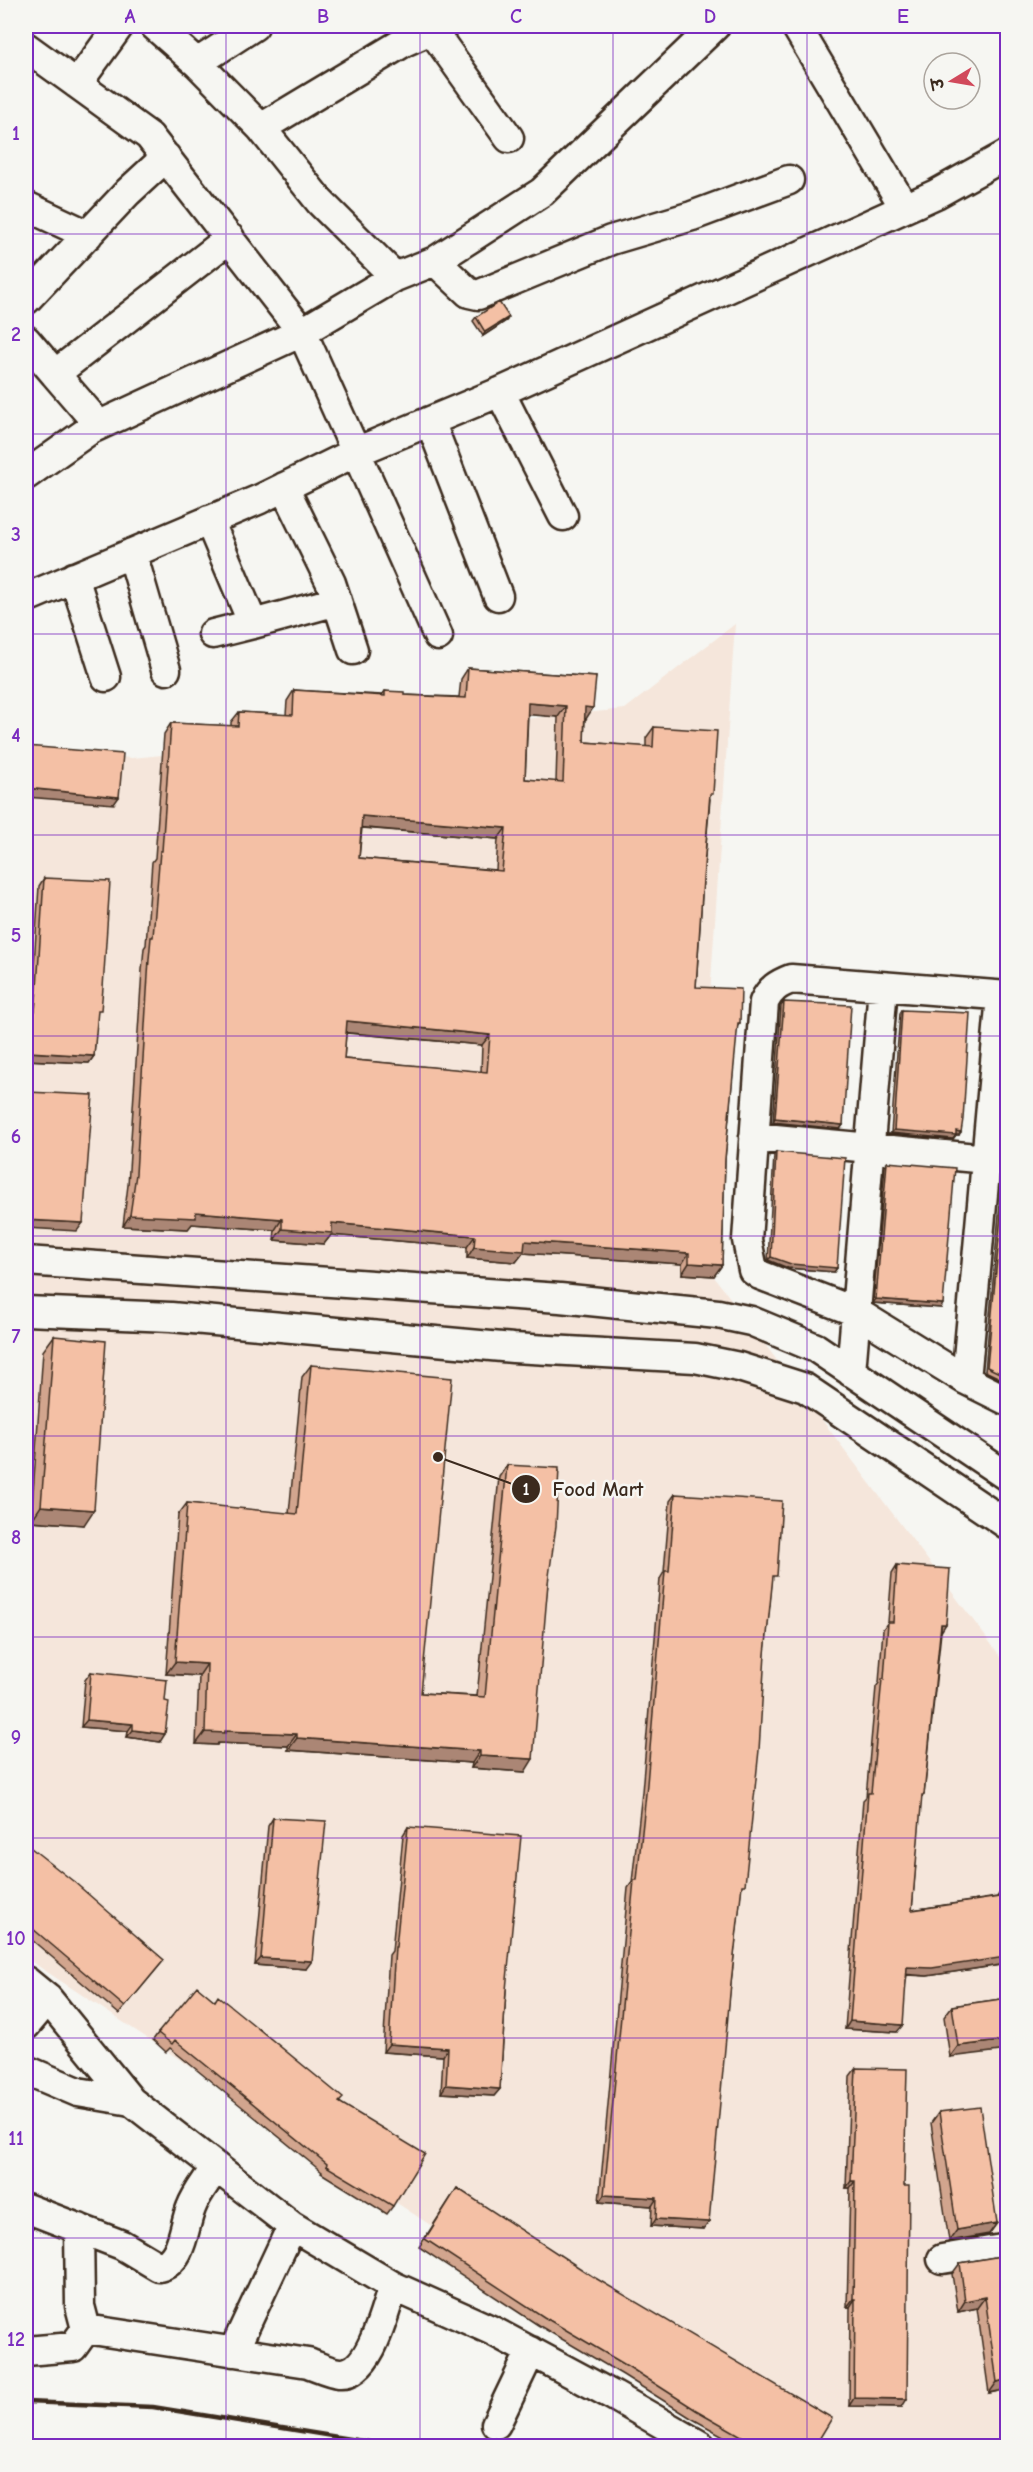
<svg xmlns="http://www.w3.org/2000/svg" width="1033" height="2472" viewBox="0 0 1033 2472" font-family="'Comic Neue','Playpen Sans Deva',sans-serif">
	<rect width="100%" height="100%" fill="#f6f6f2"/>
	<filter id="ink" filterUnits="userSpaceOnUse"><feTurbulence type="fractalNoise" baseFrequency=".0167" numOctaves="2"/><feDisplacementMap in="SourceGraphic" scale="12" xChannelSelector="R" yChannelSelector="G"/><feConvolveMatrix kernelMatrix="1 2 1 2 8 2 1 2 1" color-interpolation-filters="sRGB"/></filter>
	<g filter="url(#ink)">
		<!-- built -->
		<path fill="#f5e6db" d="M735,624L693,1249L1007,1665V2446H765L26,1958V750L132,758L625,709Z"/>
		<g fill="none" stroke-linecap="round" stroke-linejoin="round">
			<defs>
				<path id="minor" d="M155,26L197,63L254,26
					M429,26L509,138
					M796,26L904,207
					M26,47L149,136L302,332L356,452L500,392L936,194L1008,154
					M197,63L261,128L320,202L395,277
					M77,84L119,26
					M261,128L404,42L440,26
					M26,206L88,235
					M435,261L469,293L478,295L611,240L692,216L789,180
					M26,300L128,192L166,157
					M26,340L55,374
					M500,392L563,516
					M430,421L498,596
					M99,425L55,374L230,238
					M26,475L91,429L302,332L395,277L435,261L542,192L715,26
					M284,487L331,583L353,650
					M209,520L253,624L337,601
					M132,553L166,670
					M74,577L106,677
					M26,598L260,499L356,452L438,636
					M213,634L253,624
					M1008,996L791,979C778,984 770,989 764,1002L747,1240L753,1270L760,1275L856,1312L966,1380L1008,1401
					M754,1137L1008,1161
					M26,1261L560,1298L718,1314L751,1321L816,1348L1008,1477
					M26,1311L171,1317L513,1348L695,1358L739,1367L805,1388L1008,1525
					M851,1372L883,987
					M966,1380L1001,996
					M26,1981L48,1999
					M26,2025L48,1999L131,2101
					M26,2070L78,2092L131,2101L292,2226L393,2286C385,2309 371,2376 339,2373C329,2372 317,2366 308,2363L86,2329L73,2347L26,2351
					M26,2208L122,2245L159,2267C183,2261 183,2228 191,2208C196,2194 207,2181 215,2168
					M79,2228L80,2306L86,2329
					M942,2259L1008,2248
					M393,2286L491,2330L614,2396L701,2446
					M233,2352L292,2226
					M496,2424L531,2351"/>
			</defs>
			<!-- minor casing -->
			<use href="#minor" stroke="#3b2a1e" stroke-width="33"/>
			<!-- minor -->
			<use href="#minor" stroke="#f6f6f2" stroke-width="28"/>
			<!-- rail -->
			<path stroke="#3b2a1e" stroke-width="4.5" d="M26,2402L153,2407L393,2446"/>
		</g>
		<!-- wall -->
		<path fill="#d2a58e" stroke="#3b2a1e" stroke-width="1.5" fill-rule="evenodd" d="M476,317L506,321L483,336L473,321Z
			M468,668L596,677L586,719H585L584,742L646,747V738L654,727L710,799L703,879L696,987L740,1023L737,1027L725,1159L722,1265L714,1276L682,1274V1264L523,1253L516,1262L467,1258V1247L331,1235L324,1244L274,1240L275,1230L192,1224L188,1229L123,1226L128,1185L142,970L144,948L146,945L152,862L155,858L164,734L171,723L231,726V722L239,712L286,715L287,701L294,690L382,695L385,691L404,695L459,697L461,679ZM528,714L558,717L556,782L525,779ZM362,828L498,839L496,870L359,858ZM346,1033L482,1045L481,1072L344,1059Z
			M44,878L97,1015L94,1056L89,1063L26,1060V1035L27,1019L30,1014L32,996L39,886Z
			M784,1002L843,1125L840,1129L773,1122L781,1006Z
			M902,1010L959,1135H956L953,1139L891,1133L900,1013Z
			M776,1152L837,1268L834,1272L788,1268L768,1260L774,1155Z
			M887,1162L941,1308L873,1303L885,1166Z
			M1005,1173H1008V1382L985,1371L1002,1181V1177Z
			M54,1336L84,1525L31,1521L43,1351Z
			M311,1365L421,1693L477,1696L499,1477L507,1465L548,1583L525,1772L471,1768L472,1763L288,1750V1746L218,1743L217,1745L196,1744L199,1676L166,1674L178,1515L187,1503L289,1514L302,1377Z
			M675,1494L772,1582L741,1891L704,2229L651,2226L652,2206L599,2202L628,1888L632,1882L642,1792L660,1579L664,1572L670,1501Z
			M897,1565L941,1632L924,1795L921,1798L912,1910L997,1897L999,1894L1008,1893V1961L1002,1962L1000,1965L927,1976L907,1975L897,2032L845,2029L863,1800L866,1797L876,1687L879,1683L883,1629L888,1622L892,1573Z
			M91,1672L160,1742L127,1737L128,1731L81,1727L85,1680Z
			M273,1818L306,1969L255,1965L268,1826Z
			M408,1827L506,1990L500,2089L494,2096L441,2093L443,2056L383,2052L389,1955L392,1951L403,1835Z
			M26,1845L164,1960L119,2014L26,1935Z
			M1008,1998L950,2057L944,2017L952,2006Z
			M158,2033L340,2102L393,2206L387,2214L321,2173L322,2172L170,2048L166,2052L153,2040Z
			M856,2068L904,2186L902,2407L849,2406L850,2307H847L850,2188H846L850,2076Z
			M939,2112L997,2223L989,2234L949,2241L931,2123Z
			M457,2188L815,2446H741L691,2418L623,2375L538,2325L419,2247Z
			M1001,2256L1008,2389L989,2393L977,2308L958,2312L952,2274L960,2263Z"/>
		<!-- shaded-wall -->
		<path fill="#ab8674" stroke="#3b2a1e" stroke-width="1.5" d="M509,317L506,321L483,336L485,332Z
			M528,703L566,706L558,717L521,714Z
			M585,707L593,708L586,719L577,718Z
			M26,788L119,797L114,804L26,797Z
			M362,816L506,828L498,839L355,827Z
			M347,1021L490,1035L482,1045L340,1032Z
			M29,1052L94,1056L89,1063L26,1060V1057Z
			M775,1118L843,1125L840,1129L773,1122Z
			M894,1130L956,1131L961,1132L959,1135H955H956L953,1139L891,1133Z
			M196,1212L282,1219L275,1230L192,1224L188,1229L123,1226L130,1215Z
			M26,1220L83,1223L77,1231L26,1228Z
			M332,1223L475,1236L467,1247L331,1235L324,1244L274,1240L282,1229Z
			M525,1241L689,1253L682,1264L523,1253L516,1262L467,1258L474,1247Z
			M771,1257L837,1268L834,1272L788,1268L768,1260Z
			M689,1263L722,1265L714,1276L682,1274Z
			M876,1299L943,1304L941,1308L873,1303Z
			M41,1506L94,1510L84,1525L31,1521Z
			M941,1624H946L941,1632Z
			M175,1662L207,1664L199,1676L166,1674Z
			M87,1720L133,1724L128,1731L81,1727Z
			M133,1730L165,1734L160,1742L127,1737Z
			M225,1731L297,1734L288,1746L218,1743L217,1745L196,1744L205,1732Z
			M297,1738L480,1751L472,1763L288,1750Z
			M480,1756L533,1759L525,1772L471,1768Z
			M1008,1954V1961L1002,1962L1000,1965L927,1976L902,1974L907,1967Z
			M261,1958L312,1961L306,1969L255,1965Z
			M850,2021L903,2025L897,2032L845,2029Z
			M1008,2040V2050L950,2057L958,2046Z
			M389,2044L448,2048L443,2056L383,2052Z
			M446,2085L500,2089L494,2096L441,2093Z
			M851,2181H855L850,2188H846Z
			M604,2195L657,2198L652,2206L599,2202Z
			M656,2219L709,2222L704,2229L651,2226Z
			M997,2223L989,2234L949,2241L957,2230Z
			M985,2297L977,2308L958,2312L965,2301Z
			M853,2299H855L850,2307H847Z
			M1008,2379V2389L989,2393L997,2382Z
			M854,2398L907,2399L902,2407L849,2406Z"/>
		<!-- building -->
		<path fill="#f4c0a5" stroke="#3b2a1e" stroke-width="1.5" fill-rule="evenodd" d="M499,302L509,317L485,332L476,317Z
			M468,668L596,677L593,708L585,707L584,742L653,747L654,727L717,731L713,794H710L703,879L696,987L741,989L740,1023H738L725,1159L722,1265L689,1263V1253L525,1241L524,1251L474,1247L475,1236L332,1223V1233L282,1229V1219L196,1212V1218L130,1215L136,1174L149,959L151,937H153L160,851H162L171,723L238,726L239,712L293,715L294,690L385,696V691L404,692V695L466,698ZM528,703L566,706L563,782L525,779ZM362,816L506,828L502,871L359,858ZM347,1021L490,1035L487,1072L344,1059Z
			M26,746L123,754L119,797L26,788Z
			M44,878L110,881L103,988L101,1010H98L94,1056L29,1052L32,1011H35L37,988Z
			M784,1002L851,1005L843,1125L775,1118Z
			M902,1010L970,1013L963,1119L961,1132L956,1131V1135L894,1130Z
			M27,1092L93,1095L83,1223L26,1220V1114Z
			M776,1152L845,1158L837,1268L791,1264L771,1257Z
			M887,1162L955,1168L943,1304L876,1299Z
			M1005,1173H1008V1377L987,1367Z
			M54,1336L106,1341L94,1510L41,1506Z
			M311,1365L452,1378L421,1693L485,1697L507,1465L559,1468L556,1526L548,1583L533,1759L480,1756V1751L297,1738V1734L225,1731V1733L205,1732L207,1664L175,1662L187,1503L297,1514Z
			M675,1494L782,1501L777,1576H773L765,1654L759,1750L745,1885H742L731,1983L709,2222L656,2219L657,2198L604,2195L634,1880H637L647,1784L665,1571H669Z
			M897,1565L950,1569L946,1624H941L924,1795H922L912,1910L1000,1897L999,1894L1008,1893V1954L1005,1955L1006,1957L932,1968L907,1967L903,2025L850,2021L868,1793H871L882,1679H884L888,1622H893Z
			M26,1642L29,1644L26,1649Z
			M91,1672L167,1680L165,1701L169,1702L165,1734L133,1730V1724L87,1720Z
			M273,1818L326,1821L312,1961L261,1958Z
			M408,1827L521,1836L506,1990L500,2089L446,2085L448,2048L389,2044L395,1947H396Z
			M26,1844L73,1881L164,1960L125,2007L26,1923Z
			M197,1986L215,2001L218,1996L249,2021L343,2098L339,2102L425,2154L393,2206L326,2166L327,2164L175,2040L172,2044L158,2033Z
			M1008,1998V2040L958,2046L952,2006Z
			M856,2068L907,2069L904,2186H909L907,2399L854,2398L855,2299H853L855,2181H851Z
			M980,2107L997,2223L957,2230L939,2112Z
			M457,2188L592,2276L832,2418L815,2446H759L696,2410L629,2367L544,2317L425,2239Z
			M1001,2256L1008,2300V2379L997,2382L985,2297L965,2301L960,2263Z"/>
	</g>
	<!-- grid -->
	<path fill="none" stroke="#7b2cbf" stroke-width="1.5" stroke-opacity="0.55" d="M226,26V2446M420,26V2446M613,26V2446M807,26V2446M26,234H1008M26,434H1008M26,634H1008M26,835H1008M26,1036H1008M26,1236H1008M26,1436H1008M26,1637H1008M26,1838H1008M26,2038H1008M26,2238H1008"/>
	<!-- callouts -->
	<path fill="none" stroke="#3b2a1e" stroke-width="2" d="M438 1457L526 1489"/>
	<g fill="#3b2a1e" stroke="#f6f6f2" stroke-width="2">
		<circle cx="438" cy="1457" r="6"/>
		<circle cx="526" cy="1489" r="15"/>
	</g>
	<g font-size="18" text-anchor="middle" font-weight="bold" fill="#fff">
		<text x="526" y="1495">1</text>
	</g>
	<g font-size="20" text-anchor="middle" font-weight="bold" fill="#3b2a1e" stroke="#f6f6f2" stroke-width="5" stroke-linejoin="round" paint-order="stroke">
		<text x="598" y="1496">Food Mart</text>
	</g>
	<!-- margin -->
	<rect width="1033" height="2472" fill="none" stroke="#f6f6f2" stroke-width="66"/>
	<!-- north arrow -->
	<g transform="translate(952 81) rotate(259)"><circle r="28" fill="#f6f6f2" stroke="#aba49d" stroke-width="1.5"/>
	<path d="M0-4.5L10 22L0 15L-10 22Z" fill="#d1495b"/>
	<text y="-9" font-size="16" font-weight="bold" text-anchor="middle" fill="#3b2a1e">उ</text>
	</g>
	<rect x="33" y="33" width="967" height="2406" fill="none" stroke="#7b2cbf" stroke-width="2"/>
	<g font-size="20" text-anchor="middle" font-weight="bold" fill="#7b2cbf">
		<text x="130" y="23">A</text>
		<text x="323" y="23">B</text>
		<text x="516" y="23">C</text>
		<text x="710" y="23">D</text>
		<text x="903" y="23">E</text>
		<text x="16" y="140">1</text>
		<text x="16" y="341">2</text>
		<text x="16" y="541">3</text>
		<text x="16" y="742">4</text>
		<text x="16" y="942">5</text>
		<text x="16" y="1143">6</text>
		<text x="16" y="1343">7</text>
		<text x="16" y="1544">8</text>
		<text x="16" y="1744">9</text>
		<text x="16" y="1945">10</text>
		<text x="16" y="2145">11</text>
		<text x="16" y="2346">12</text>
	</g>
</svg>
